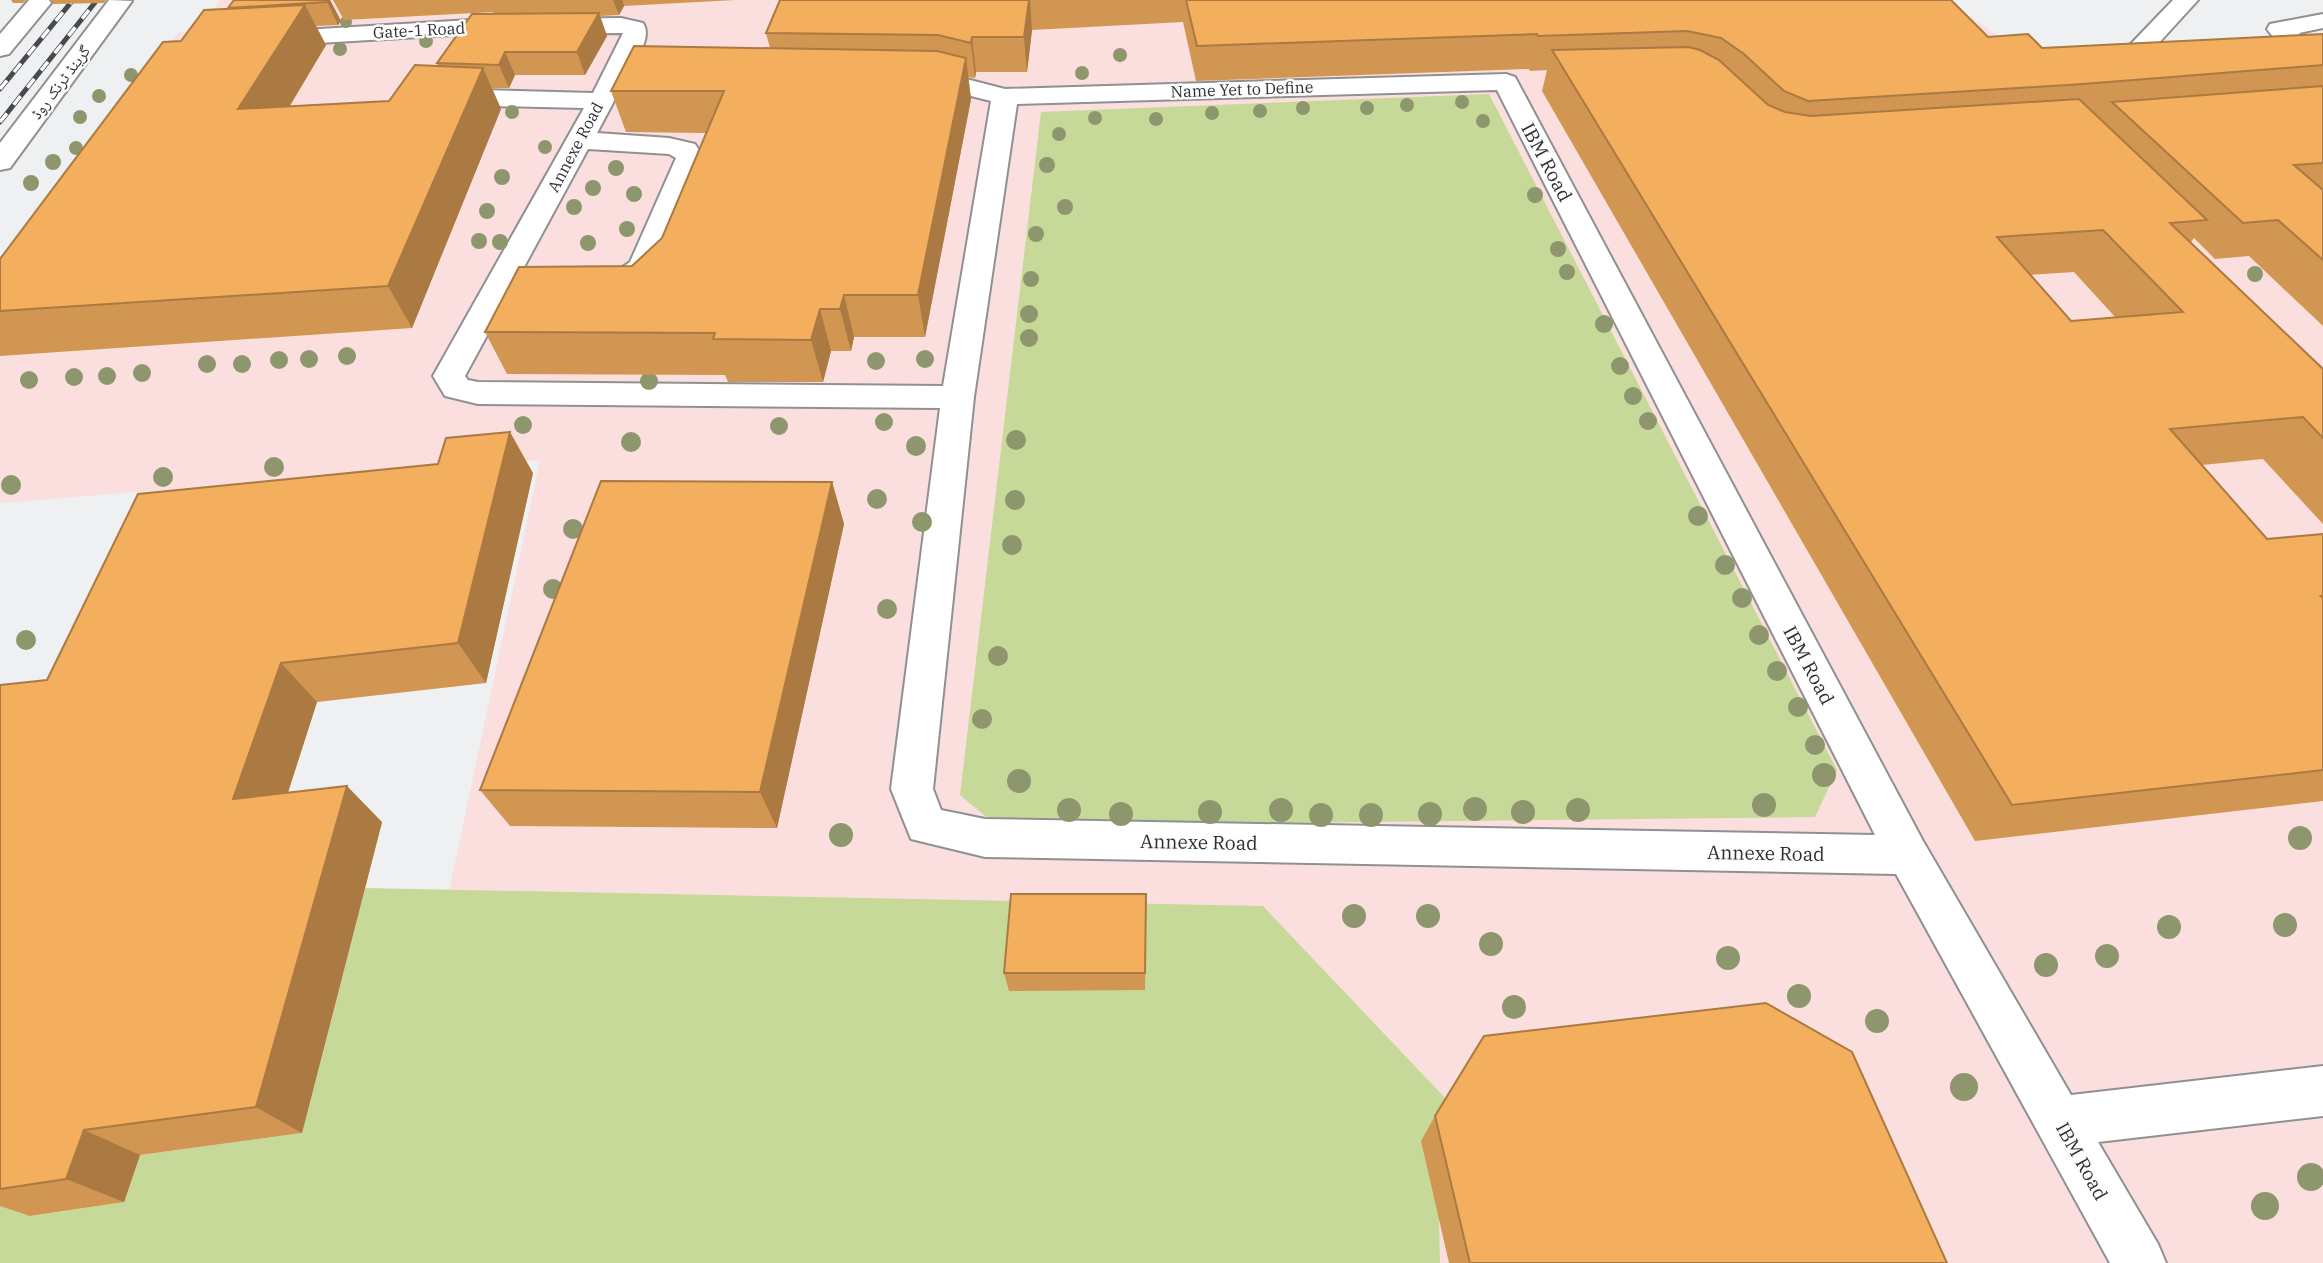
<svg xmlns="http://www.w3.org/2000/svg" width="2323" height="1263" viewBox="0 0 2323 1263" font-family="'IBM Plex Serif','Noto Naskh Arabic',serif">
	<rect width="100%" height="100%" fill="#eff0f2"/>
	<!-- education -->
	<path fill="#fadfde" d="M220,0H1947L2042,67L2323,53V1263H360L451,882L540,460L0,503V282L179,32L198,31Z"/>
	<!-- green -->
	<path fill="#c7d999" d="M1489,94L1837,770L1815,817L997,826L960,795L1041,112Z
		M365,888L1263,906L1447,1100L1439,1218L1440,1263H0V1187L31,1216L123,1202L140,1155L302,1133Z"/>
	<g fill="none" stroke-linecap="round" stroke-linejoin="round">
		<defs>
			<path id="minor" d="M2173,0H2198L2146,57L2137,59L2128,57L2125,52L2128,47Z
				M2323,14V28L2299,33L2314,46L2311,51C2294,55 2276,43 2267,29L2270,24Z
				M621,18L643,23C652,37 638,55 631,69L679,72L683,77L679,82L623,84L597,133L669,138L695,144L704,158C694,181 667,260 652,275C640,287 624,293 607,289L603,282C609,273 621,269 630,262L676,158L669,154L588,149L465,376L468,380L478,382L943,386L991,101L943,89L910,85L906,80L910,75L943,73L1005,89L1506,74L1515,77L1923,841L2071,1095L2323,1066V1116L2098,1142L2158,1244L2166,1263H2110L1896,874L985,857L911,839L891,789L940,408L478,404L445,396L433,376L584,108L444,105L435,102L431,97L435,92L444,89L593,93L623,33L470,34L269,46L260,44L257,39L260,34L269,32L470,20ZM1497,90L1875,835L985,819L941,810L933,789L974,397L1017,104Z"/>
			<path id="major" d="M29,0H49L51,3L9,54L0,56V34Z
				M109,0L132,1L10,168L0,170V143Z"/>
		</defs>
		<!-- minor casing -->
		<use href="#minor" stroke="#8f9092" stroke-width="4"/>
		<!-- major casing -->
		<use href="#major" stroke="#8f9092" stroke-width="4"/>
		<!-- minor -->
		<use href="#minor" fill="#fff" fill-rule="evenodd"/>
		<!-- major -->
		<use href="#major" fill="#fff" fill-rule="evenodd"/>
		<defs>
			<path id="rail" d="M0,89L73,0
				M0,122L97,0"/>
		</defs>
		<!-- rail casing -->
		<use href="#rail" stroke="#494a4b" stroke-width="5"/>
		<!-- rail -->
		<use href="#rail" stroke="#fcfdff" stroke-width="3.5" stroke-dasharray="11" stroke-linecap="butt"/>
	</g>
	<!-- trees -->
	<g fill="#8e966d">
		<circle cx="346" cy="22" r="6"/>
		<circle cx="426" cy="41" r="7"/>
		<circle cx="340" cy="49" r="7"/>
		<circle cx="1120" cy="55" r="7"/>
		<circle cx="1082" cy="73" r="7"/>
		<circle cx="131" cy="75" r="7"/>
		<circle cx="99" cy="96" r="7"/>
		<circle cx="1462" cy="102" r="7"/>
		<circle cx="1407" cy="105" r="7"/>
		<circle cx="1303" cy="108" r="7"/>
		<circle cx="1367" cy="108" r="7"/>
		<circle cx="1260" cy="111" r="7"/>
		<circle cx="512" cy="112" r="7"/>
		<circle cx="1212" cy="113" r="7"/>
		<circle cx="80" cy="117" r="7"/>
		<circle cx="1095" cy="118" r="7"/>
		<circle cx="1156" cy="119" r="7"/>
		<circle cx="1483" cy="121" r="7"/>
		<circle cx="1059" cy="134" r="7"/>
		<circle cx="545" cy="147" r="7"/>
		<circle cx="76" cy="148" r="7"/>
		<circle cx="53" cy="162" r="8"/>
		<circle cx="1047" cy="165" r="8"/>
		<circle cx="616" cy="168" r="8"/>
		<circle cx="502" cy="177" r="8"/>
		<circle cx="31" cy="183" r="8"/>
		<circle cx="593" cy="188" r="8"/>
		<circle cx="634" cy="194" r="8"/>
		<circle cx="1535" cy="195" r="8"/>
		<circle cx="574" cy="207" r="8"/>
		<circle cx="1065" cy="207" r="8"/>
		<circle cx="487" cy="211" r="8"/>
		<circle cx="627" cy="229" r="8"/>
		<circle cx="1036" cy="234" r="8"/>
		<circle cx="479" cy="241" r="8"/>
		<circle cx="500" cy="242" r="8"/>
		<circle cx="588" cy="243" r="8"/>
		<circle cx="1558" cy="249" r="8"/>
		<circle cx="1567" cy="272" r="8"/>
		<circle cx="2255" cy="274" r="8"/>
		<circle cx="1031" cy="279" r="8"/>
		<circle cx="1029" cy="314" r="9"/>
		<circle cx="1604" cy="324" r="9"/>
		<circle cx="1029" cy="338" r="9"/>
		<circle cx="347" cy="356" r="9"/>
		<circle cx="309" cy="359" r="9"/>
		<circle cx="925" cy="359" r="9"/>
		<circle cx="279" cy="360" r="9"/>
		<circle cx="876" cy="361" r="9"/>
		<circle cx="207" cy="364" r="9"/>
		<circle cx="242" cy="364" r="9"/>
		<circle cx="1620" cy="366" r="9"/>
		<circle cx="142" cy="373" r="9"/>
		<circle cx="107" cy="376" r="9"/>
		<circle cx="74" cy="377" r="9"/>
		<circle cx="29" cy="380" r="9"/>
		<circle cx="649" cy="381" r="9"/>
		<circle cx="1633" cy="396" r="9"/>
		<circle cx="1648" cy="421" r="9"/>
		<circle cx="884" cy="422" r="9"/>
		<circle cx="523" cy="425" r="9"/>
		<circle cx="779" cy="426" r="9"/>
		<circle cx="1016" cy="440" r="10"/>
		<circle cx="631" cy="442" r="10"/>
		<circle cx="916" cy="446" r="10"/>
		<circle cx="274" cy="467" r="10"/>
		<circle cx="163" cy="477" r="10"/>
		<circle cx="11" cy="485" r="10"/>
		<circle cx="877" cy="499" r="10"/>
		<circle cx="1015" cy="500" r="10"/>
		<circle cx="1698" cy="516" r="10"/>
		<circle cx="922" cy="522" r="10"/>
		<circle cx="573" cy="529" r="10"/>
		<circle cx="1012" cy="545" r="10"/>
		<circle cx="1725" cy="565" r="10"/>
		<circle cx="553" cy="589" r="10"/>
		<circle cx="1742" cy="598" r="10"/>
		<circle cx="887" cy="609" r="10"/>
		<circle cx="1759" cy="635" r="10"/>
		<circle cx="26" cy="640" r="10"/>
		<circle cx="998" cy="656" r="10"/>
		<circle cx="1777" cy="671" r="10"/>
		<circle cx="1798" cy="707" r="10"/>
		<circle cx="982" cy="719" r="10"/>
		<circle cx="1815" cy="745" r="10"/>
		<circle cx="1824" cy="775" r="12"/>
		<circle cx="1019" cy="781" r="12"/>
		<circle cx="1764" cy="805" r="12"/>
		<circle cx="1475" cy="809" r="12"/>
		<circle cx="1069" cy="810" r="12"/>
		<circle cx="1281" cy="810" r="12"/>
		<circle cx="1578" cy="810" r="12"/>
		<circle cx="1210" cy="812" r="12"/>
		<circle cx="1523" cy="812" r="12"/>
		<circle cx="1121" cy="814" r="12"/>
		<circle cx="1430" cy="814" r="12"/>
		<circle cx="1321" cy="815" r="12"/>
		<circle cx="1371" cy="815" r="12"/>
		<circle cx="841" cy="835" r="12"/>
		<circle cx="2300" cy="838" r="12"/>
		<circle cx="1354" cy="916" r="12"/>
		<circle cx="1428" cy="916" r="12"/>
		<circle cx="2285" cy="925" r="12"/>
		<circle cx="2169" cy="927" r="12"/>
		<circle cx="1491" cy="944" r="12"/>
		<circle cx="2107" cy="956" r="12"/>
		<circle cx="1728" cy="958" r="12"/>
		<circle cx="2046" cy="965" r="12"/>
		<circle cx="1799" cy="996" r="12"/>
		<circle cx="1514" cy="1007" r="12"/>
		<circle cx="1877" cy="1021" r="12"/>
		<circle cx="1964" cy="1087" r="14"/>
		<circle cx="2311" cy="1177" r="14"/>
		<circle cx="2265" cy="1206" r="14"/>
	</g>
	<!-- wall -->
	<path fill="#d19651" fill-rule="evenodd" d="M11,0H26L23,3H13Z
		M51,0H106L104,3L53,4Z
		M234,0H330L341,21L338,25L316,26L326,45L290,106L389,101L438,66L437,63L494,14L493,12L344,20L333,0H735L624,6L619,15L600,16L607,36L585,75H515L509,88H492L501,109L412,328L0,356V259L181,41L229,9L228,8Z
		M780,0H1951L1988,37L2042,48L2323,34V326L2249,256L2215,259L2194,238L2191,242L2323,369V524L2263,459L2202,465L2267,539L2323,534V801L1975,841L1542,91L1547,70L1530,71L1529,69L1196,81L1183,22L1032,30L1027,72H976L975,78L968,77L971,99L925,337H854L851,351H831L823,382H728L725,375L507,374L485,332L632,266L662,238L707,133L626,132L611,91L770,48L766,33ZM2074,272L2116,318L2071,321L2030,275Z
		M533,473L486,683L317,702L288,793L382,822L302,1133L140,1155L124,1202L30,1216L0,1206V685L47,680Z
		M832,482L844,524L777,828L510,826L480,790Z
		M1146,914L1145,990L1009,991L1004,973Z
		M1435,1116L1947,1263H1449L1421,1141Z"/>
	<!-- shaded-wall -->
	<path fill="#aa7a42" d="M312,0H330L341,21L338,25L327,2Z
		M613,0H622L624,6L619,15Z
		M1029,0H1030L1032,30L1027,72L1024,37Z
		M305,5L326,45L263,150L238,109Z
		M599,13L607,36L585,75L577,52Z
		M972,37L976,72L975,78L971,43Z
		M505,52L515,75L509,88L499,65Z
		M966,58L971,99L925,337L918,295Z
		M483,68L501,109L412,328L388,286Z
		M844,295L854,337L851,351L840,309Z
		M820,309L831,351L823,382L811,340Z
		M510,432L533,473L486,683L458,643Z
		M832,482L844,524L777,828L760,792Z
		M281,663L317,702L274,835L233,799Z
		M347,786L382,822L302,1133L256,1107Z
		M84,1130L140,1155L124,1202L66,1179Z"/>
	<!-- building -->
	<path fill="#f3ae5e" stroke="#aa7a42" stroke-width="2" fill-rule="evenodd" d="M234,0H328L327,2L228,8Z
		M780,0H1029L1024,37H972L971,43L938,35L766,33Z
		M1186,0H1951L1988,37L2028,34L2042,48L2323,34V65L2083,84L1808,101L1784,91L1744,54L1721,38L1687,31L1538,36L1537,34L1197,46Z
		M305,5L238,109L389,101L415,65L483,68L388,286L0,311V259L163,42L181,41L204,10Z
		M599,13L577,52H505L499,65L437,63L472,14Z
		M634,46L937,51L966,58L918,295H844L840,309H820L811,340L713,339L715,333L485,332L519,267L632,266L662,238L724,91H611Z
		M1688,47L1700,50L1719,60L1768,105L1785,112L1811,116L2079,99L2207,220L2170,223L2323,369V438L2303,417L2170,429L2267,539L2323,534V596H2321L2323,598V770L2012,805L1552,50ZM2103,230L2183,312L2071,321L1997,237Z
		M2323,86V163L2294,165L2323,190V260L2278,220L2243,223L2112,102Z
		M510,432L458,643L281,663L233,799L347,786L256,1107L84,1130L66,1179L0,1189V685L47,680L138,494L438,464L446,438Z
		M601,481L832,482L760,792L480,790Z
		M1011,894H1146L1145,973H1004Z
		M1766,1003L1852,1052L1947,1263H1470L1435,1116L1484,1036Z"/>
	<g text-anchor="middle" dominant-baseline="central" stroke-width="5" stroke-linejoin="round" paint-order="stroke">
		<!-- far-street labels -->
		<g font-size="16" fill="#2e2f30" stroke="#fcfdff">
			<text transform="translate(419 30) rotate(-3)">Gate-1 Road</text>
			<text transform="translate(60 82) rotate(-53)">گرینڈ ٹرنک روڈ</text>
			<text transform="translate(1242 89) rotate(-2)">Name Yet to Define</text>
			<text transform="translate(575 147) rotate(-62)">Annexe Road</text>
		</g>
		<!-- street labels -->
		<g font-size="19" fill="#2e2f30" stroke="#fcfdff">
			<text transform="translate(1547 162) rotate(62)">IBM Road</text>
			<text transform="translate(1809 665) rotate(62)">IBM Road</text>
			<text transform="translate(1199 842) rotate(1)">Annexe Road</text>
			<text transform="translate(1766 853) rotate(1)">Annexe Road</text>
			<text transform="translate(2082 1161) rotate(61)">IBM Road</text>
		</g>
	</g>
</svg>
